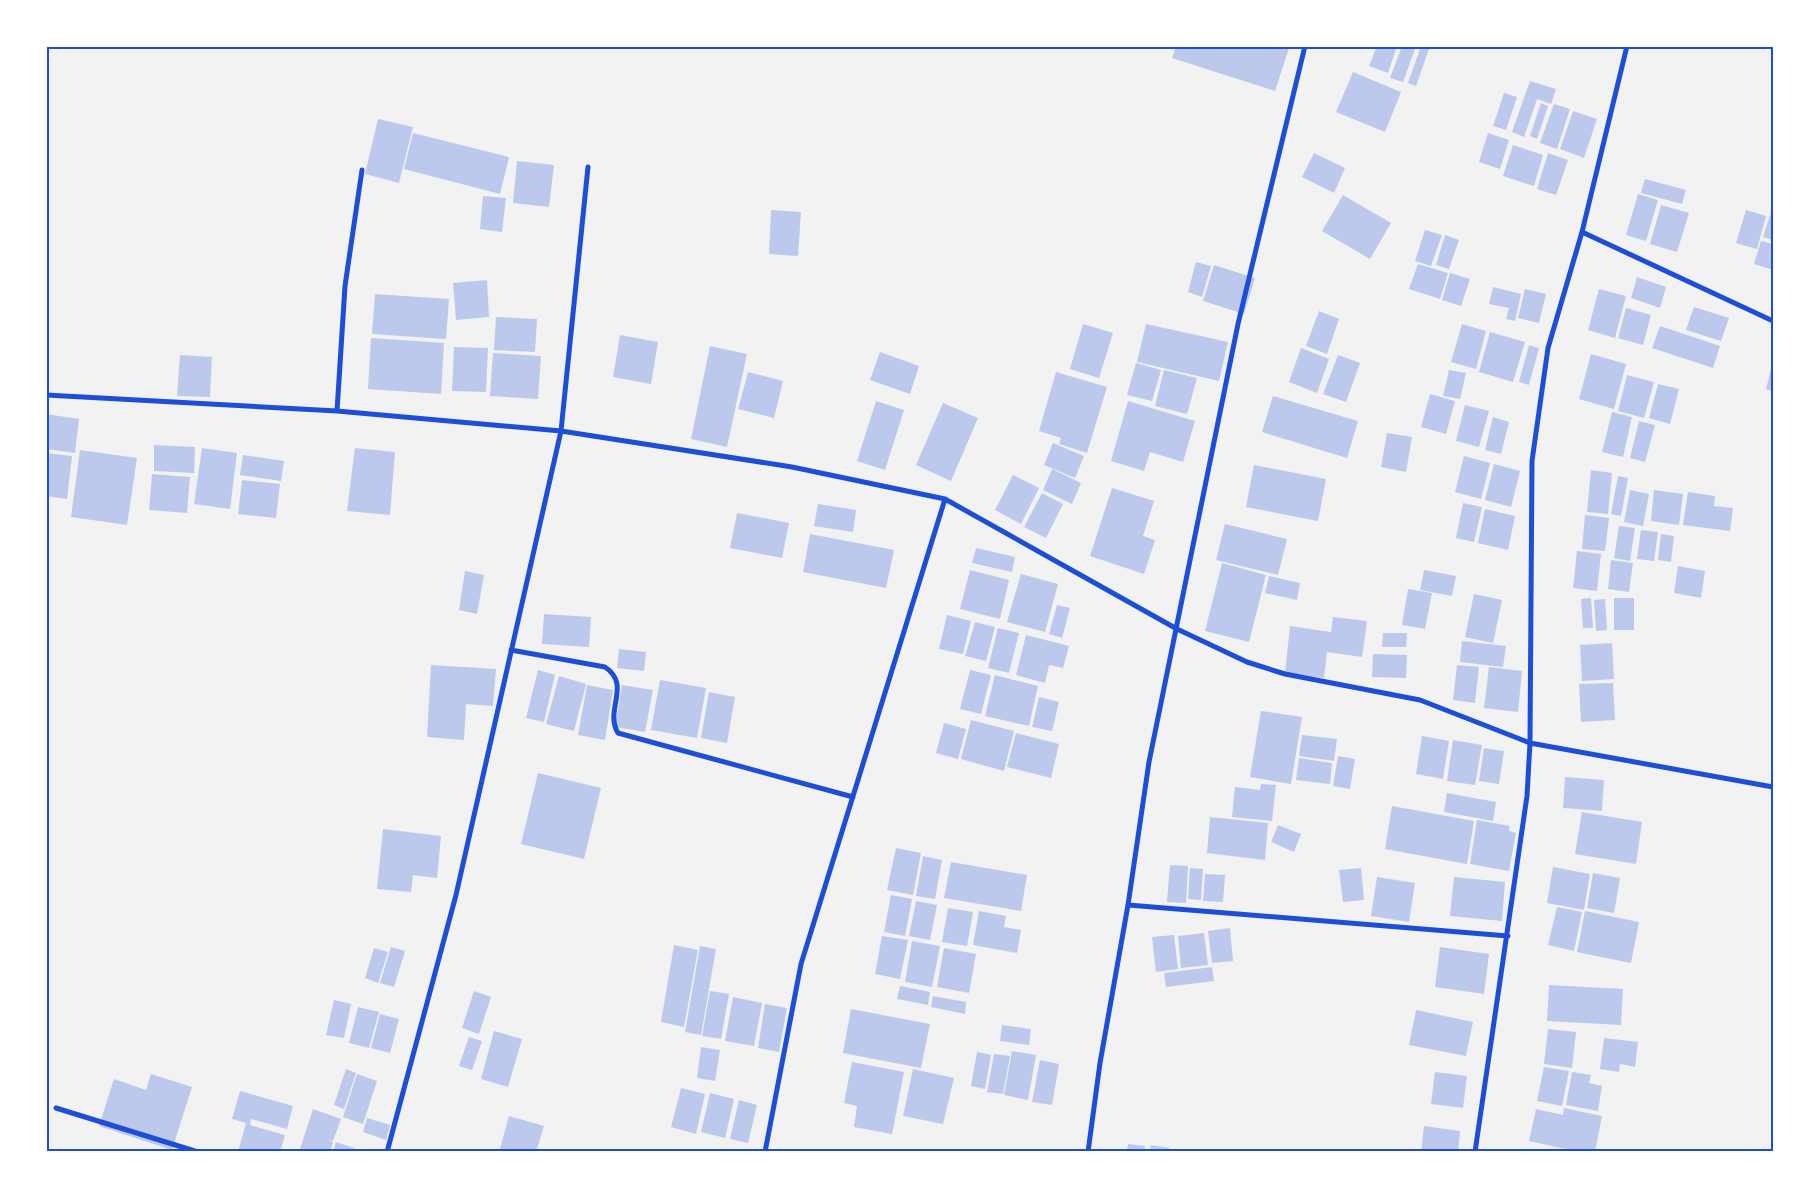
<svg xmlns="http://www.w3.org/2000/svg" width="1819" height="1198" viewBox="0 0 1819 1198" font-family="'Times New Roman',serif">
	<rect width="100%" height="100%" fill="#f2f2f2"/>
	<!-- building -->
	<path fill="#bdc9ec" d="M1176,46H1285L1289,48L1275,91L1172,58Z
		M1377,46H1397L1388,73L1369,66Z
		M1402,46H1416L1403,82L1390,78Z
		M1421,46H1430L1416,86L1408,83Z
		M1353,72L1401,92L1385,132L1336,112Z
		M1530,81L1556,89L1551,104L1537,99L1524,137L1512,132Z
		M1504,93L1517,97L1506,130L1493,126Z
		M1541,103L1548,106L1537,139L1530,136Z
		M1554,104L1570,109L1557,149L1540,143Z
		M1573,111L1597,119L1584,158L1560,149Z
		M378,119L413,127L399,183L365,174Z
		M413,133L509,157L500,194L404,169Z
		M1488,133L1509,140L1500,169L1479,162Z
		M1513,145L1543,155L1534,186L1503,176Z
		M1314,153L1345,168L1334,193L1302,177Z
		M1548,153L1568,160L1556,195L1537,189Z
		M517,161L554,165L549,207L513,203Z
		M1645,179L1686,190L1682,204L1641,193Z
		M1638,194L1658,200L1646,241L1626,235Z
		M1343,195L1391,223L1370,259L1322,231Z
		M483,196L506,198L502,232L480,229Z
		M1661,205L1689,213L1677,252L1650,244Z
		M771,210L801,212L798,256L769,254Z
		M1746,210L1766,216L1757,249L1736,243Z
		M1770,215L1773,216V240L1763,237Z
		M1425,230L1442,235L1431,266L1415,261Z
		M1445,235L1459,240L1449,269L1436,265Z
		M1761,241L1773,244V270L1754,264Z
		M1196,262L1211,266L1202,297L1188,292Z
		M1418,264L1448,273L1440,299L1409,289Z
		M1214,265L1255,278L1244,314L1203,301Z
		M1450,273L1470,279L1461,306L1442,300Z
		M1637,277L1666,287L1660,308L1631,298Z
		M487,280L489,317L456,320L453,283Z
		M1493,287L1521,294L1515,321L1506,319L1509,308L1489,304Z
		M1525,289L1546,294L1539,323L1518,318Z
		M1599,289L1626,296L1615,338L1588,330Z
		M375,294L449,299L446,339L372,334Z
		M1694,307L1729,318L1721,341L1686,330Z
		M1626,308L1651,315L1643,345L1618,338Z
		M1319,311L1339,319L1327,354L1306,346Z
		M496,317L537,319L535,352L494,350Z
		M1083,324L1113,333L1099,378L1070,369Z
		M1146,324L1228,342L1219,381L1137,362Z
		M1462,324L1486,331L1476,369L1451,362Z
		M1660,326L1720,346L1713,368L1652,348Z
		M1490,332L1525,342L1513,382L1479,372Z
		M620,335L658,342L651,384L613,377Z
		M371,338L444,343L441,394L368,389Z
		M1529,345L1539,348L1529,385L1519,382Z
		M710,346L747,354L727,447L691,439Z
		M454,347L488,348L486,392L452,391Z
		M1301,348L1329,359L1317,393L1289,382Z
		M880,352L919,366L910,394L870,380Z
		M493,353L541,356L538,399L490,396Z
		M1591,354L1626,364L1614,409L1579,399Z
		M180,355L212,357L210,397L177,396Z
		M1338,355L1360,363L1346,402L1323,394Z
		M1136,363L1161,370L1152,401L1127,395Z
		M1772,365H1773V391L1766,389Z
		M1164,370L1197,378L1187,414L1155,406Z
		M1449,370L1466,373L1460,399L1443,396Z
		M748,372L783,381L774,418L738,409Z
		M1056,372L1107,387L1087,453L1059,444L1061,438L1039,431Z
		M1627,375L1654,382L1644,418L1618,411Z
		M1658,384L1679,389L1670,424L1649,418Z
		M1430,394L1455,401L1446,434L1421,427Z
		M1273,396L1358,421L1347,458L1262,432Z
		M876,401L904,410L885,470L857,461Z
		M1128,401L1195,421L1183,462L1150,452L1144,471L1111,461Z
		M943,403L978,418L951,481L916,465Z
		M1465,405L1489,411L1479,447L1456,441Z
		M1612,412L1632,417L1623,457L1602,452Z
		M46,414L79,419L75,453L46,449Z
		M1493,417L1509,422L1501,454L1485,450Z
		M1639,421L1655,425L1645,462L1630,458Z
		M1387,433L1412,437L1406,472L1381,467Z
		M1053,443L1084,456L1075,478L1044,465Z
		M154,445L195,447L194,473L154,471Z
		M202,448L237,453L230,509L194,504Z
		M355,448L395,452L390,515L347,511Z
		M80,450L137,458L127,525L71,517Z
		M46,453L72,456L67,499L46,496Z
		M243,455L284,461L281,481L240,475Z
		M1464,456L1490,463L1481,499L1455,492Z
		M1494,464L1520,471L1511,507L1485,500Z
		M1254,465L1326,479L1318,521L1246,507Z
		M1052,469L1081,483L1072,504L1043,490Z
		M1591,470L1612,473L1608,514L1587,512Z
		M152,474L190,477L187,513L149,510Z
		M1013,475L1039,488L1021,524L995,510Z
		M1618,476L1628,478L1621,516L1611,514Z
		M242,480L280,484L276,518L238,514Z
		M1112,488L1154,501L1143,536L1155,540L1144,574L1090,556Z
		M1630,490L1649,494L1643,526L1624,522Z
		M1654,490L1683,494L1679,525L1651,521Z
		M1688,492L1715,496L1714,506L1733,508L1730,531L1683,525Z
		M1042,493L1063,504L1046,538L1024,527Z
		M1463,503L1482,507L1474,542L1456,538Z
		M818,504L856,510L853,532L814,526Z
		M1485,509L1515,516L1508,550L1478,543Z
		M737,513L789,523L782,558L730,548Z
		M1585,515L1609,518L1605,551L1582,549Z
		M1225,524L1287,539L1278,575L1216,560Z
		M1619,526L1635,528L1630,561L1614,558Z
		M1641,530L1658,532L1654,561L1637,559Z
		M810,534L894,550L886,588L803,572Z
		M1661,534L1674,536L1671,562L1658,560Z
		M976,548L1015,557L1012,572L972,563Z
		M1577,551L1601,554L1597,591L1573,588Z
		M1611,560L1633,563L1629,592L1608,589Z
		M1222,563L1266,575L1249,642L1205,631Z
		M1678,566L1705,571L1701,598L1674,593Z
		M970,570L1009,580L1000,619L960,609Z
		M1424,570L1456,576L1452,596L1420,590Z
		M465,571L484,575L477,614L459,610Z
		M1021,574L1058,584L1045,632L1007,622Z
		M1269,576L1300,583L1297,600L1265,593Z
		M1408,589L1432,593L1425,629L1402,625Z
		M1474,594L1502,600L1493,643L1465,637Z
		M1591,598L1593,628H1583L1581,599Z
		M1614,598H1634V630H1614Z
		M1605,599L1607,630L1596,631L1594,600Z
		M1057,605L1070,608L1062,638L1049,634Z
		M544,614L591,617L589,647L542,644Z
		M947,615L971,621L963,654L939,649Z
		M1333,617L1367,621L1362,657L1327,652L1324,678L1285,673L1290,626L1331,632Z
		M975,622L995,627L986,661L965,656Z
		M998,628L1019,633L1009,673L988,668Z
		M1383,633H1407L1406,647H1382Z
		M1026,635L1069,646L1063,668L1049,665L1045,683L1016,675Z
		M1462,641L1506,646L1503,667L1460,662Z
		M1612,643L1614,679L1582,681L1580,645Z
		M619,649L646,652L644,671L617,668Z
		M1373,654L1407,655L1406,678L1372,677Z
		M431,665L496,669L493,706L466,704L464,740L427,737Z
		M1457,665L1479,667L1475,703L1453,700Z
		M1489,667L1522,671L1518,712L1484,708Z
		M538,670L555,675L544,722L526,718Z
		M970,670L991,675L981,714L960,709Z
		M995,675L1038,686L1029,726L985,716Z
		M559,676L586,684L574,731L546,724Z
		M660,680L706,688L697,738L651,730Z
		M1613,683L1615,720L1581,722L1579,684Z
		M587,685L613,690L605,740L578,735Z
		M622,685L653,690L645,732L615,727Z
		M709,692L735,697L727,743L701,738Z
		M1039,697L1059,702L1052,731L1032,727Z
		M1261,711L1302,717L1291,784L1250,777Z
		M971,720L1014,731L1004,771L961,759Z
		M944,723L966,729L958,759L936,753Z
		M1016,733L1059,744L1051,778L1007,767Z
		M1302,735L1337,739L1334,761L1299,756Z
		M1422,736L1449,741L1443,779L1416,774Z
		M1453,740L1482,745L1475,785L1447,781Z
		M1484,748L1504,751L1499,784L1479,781Z
		M1338,756L1355,759L1350,789L1333,786Z
		M1299,758L1332,763L1330,784L1296,780Z
		M538,773L601,788L584,859L521,844Z
		M1565,777L1604,780L1602,811L1563,808Z
		M1261,784L1276,785L1272,821L1232,817L1235,787L1260,790Z
		M1447,793L1496,802L1493,821L1444,812Z
		M1392,806L1474,821L1467,864L1385,849Z
		M1582,812L1642,822L1636,864L1575,854Z
		M1210,817L1268,823L1265,860L1207,853Z
		M1477,820L1510,826L1509,831L1516,833L1509,871L1470,864Z
		M1278,825L1301,834L1294,852L1271,842Z
		M383,829L441,836L437,878L413,875L411,892L377,889Z
		M896,848L921,853L913,895L887,890Z
		M923,856L942,860L935,899L916,896Z
		M951,862L1027,875L1021,911L944,898Z
		M1170,865L1188,866L1186,903L1167,902Z
		M1553,867L1590,874L1584,910L1547,903Z
		M1190,868L1203,869L1201,900L1188,899Z
		M1361,868L1364,900L1343,902L1339,870Z
		M1593,873L1620,878L1614,913L1587,908Z
		M1205,874L1225,875L1223,902L1203,901Z
		M1377,877L1415,883L1409,922L1371,916Z
		M1454,877L1505,882L1502,921L1450,916Z
		M891,895L912,899L905,936L884,932Z
		M916,901L937,905L930,940L909,936Z
		M1557,907L1582,912L1574,951L1548,945Z
		M948,908L973,912L967,946L942,942Z
		M979,911L1006,916L1004,927L1021,930L1017,953L973,945Z
		M1585,911L1639,922L1631,963L1577,952Z
		M1230,928L1233,961L1212,963L1208,931Z
		M1204,933L1208,965L1181,968L1178,936Z
		M1174,935L1178,969L1156,972L1152,937Z
		M882,936L908,940L900,979L875,974Z
		M912,941L940,946L932,987L905,982Z
		M674,945L698,950L684,1027L661,1022Z
		M700,946L716,949L701,1035L685,1032Z
		M391,947L405,951L394,987L380,983Z
		M1440,947L1489,954L1484,994L1435,987Z
		M374,948L388,952L378,983L365,978Z
		M944,948L976,954L969,993L937,987Z
		M1212,967L1214,981L1166,987L1164,973Z
		M1549,985L1623,989L1621,1025L1547,1021Z
		M900,986L930,992L928,1005L897,999Z
		M474,991L491,997L479,1034L462,1028Z
		M710,991L729,994L721,1039L702,1036Z
		M933,996L966,1002L965,1014L931,1007Z
		M733,997L762,1003L754,1046L725,1041Z
		M334,1000L351,1004L344,1038L326,1035Z
		M765,1004L787,1008L779,1052L758,1048Z
		M358,1007L379,1012L369,1048L349,1043Z
		M851,1009L930,1024L921,1068L843,1053Z
		M1416,1010L1473,1022L1466,1056L1409,1045Z
		M380,1014L399,1019L390,1053L371,1048Z
		M1002,1025L1031,1029L1029,1045L1000,1041Z
		M1548,1029L1576,1032L1572,1068L1544,1064Z
		M494,1031L522,1039L508,1087L481,1079Z
		M469,1037L482,1041L472,1070L459,1066Z
		M1604,1038L1638,1042L1635,1067L1620,1064L1619,1072L1600,1069Z
		M701,1047L720,1050L715,1081L697,1078Z
		M1012,1051L1036,1055L1028,1100L1004,1095Z
		M977,1052L991,1055L985,1089L971,1086Z
		M994,1054L1010,1056L1003,1094L987,1092Z
		M1040,1060L1059,1064L1052,1105L1032,1102Z
		M852,1062L904,1072L892,1134L854,1127L857,1106L844,1103Z
		M1544,1067L1569,1071L1562,1106L1537,1101Z
		M346,1069L356,1073L344,1109L334,1105Z
		M913,1069L954,1078L943,1124L903,1116Z
		M1435,1072L1467,1076L1463,1108L1431,1104Z
		M1572,1072L1591,1075L1589,1083L1602,1086L1598,1111L1566,1105Z
		M151,1074L192,1087L172,1150L99,1126L114,1079L146,1090Z
		M357,1074L377,1081L363,1124L343,1117Z
		M681,1088L705,1094L696,1134L671,1127Z
		M240,1091L293,1106L287,1129L251,1119L250,1125L285,1135L280,1152H238L246,1123L232,1119Z
		M710,1093L734,1099L725,1138L701,1132Z
		M739,1100L757,1105L748,1143L730,1139Z
		M1564,1108L1602,1116L1595,1152H1579L1529,1141L1536,1109L1563,1115Z
		M313,1109L341,1119L333,1141L327,1139L333,1142L330,1152H299Z
		M509,1116L544,1126L536,1152H499Z
		M367,1118L390,1125L386,1140L363,1132Z
		M1424,1126L1460,1131L1458,1152H1421Z
		M336,1142L354,1148L353,1152H333Z
		M1128,1144L1145,1146L1144,1152H1127Z
		M1151,1145L1169,1148V1152H1150Z"/>
	<g fill="none" stroke-linecap="round" stroke-linejoin="round">
		<!-- minor -->
		<path stroke="#1d4ed8" stroke-width="5" d="M1582,232L1773,321
			M46,395L337,411L561,431L792,467L945,499L1177,629L1247,662L1285,674L1420,700L1530,743L1773,787
			M337,411L345,286L362,170
			M511,650L605,667C632,685 604,710 618,733L853,797
			M1128,905L1508,936
			M56,1108L198,1152
			M387,1152L456,895L561,431L588,167
			M765,1152L801,964L945,499
			M1088,1152L1100,1063L1128,905L1149,762L1238,324L1305,46
			M1475,1152L1527,796L1530,743L1532,461L1548,348L1582,232L1627,46"/>
	</g>
	<!-- border -->
	<rect width="1819" height="1198" fill="none" stroke="#ffffff" stroke-width="95"/>
	<rect x="48" y="48" width="1724" height="1102" fill="none" stroke="#1d4ed8" stroke-width="2"/>
</svg>
